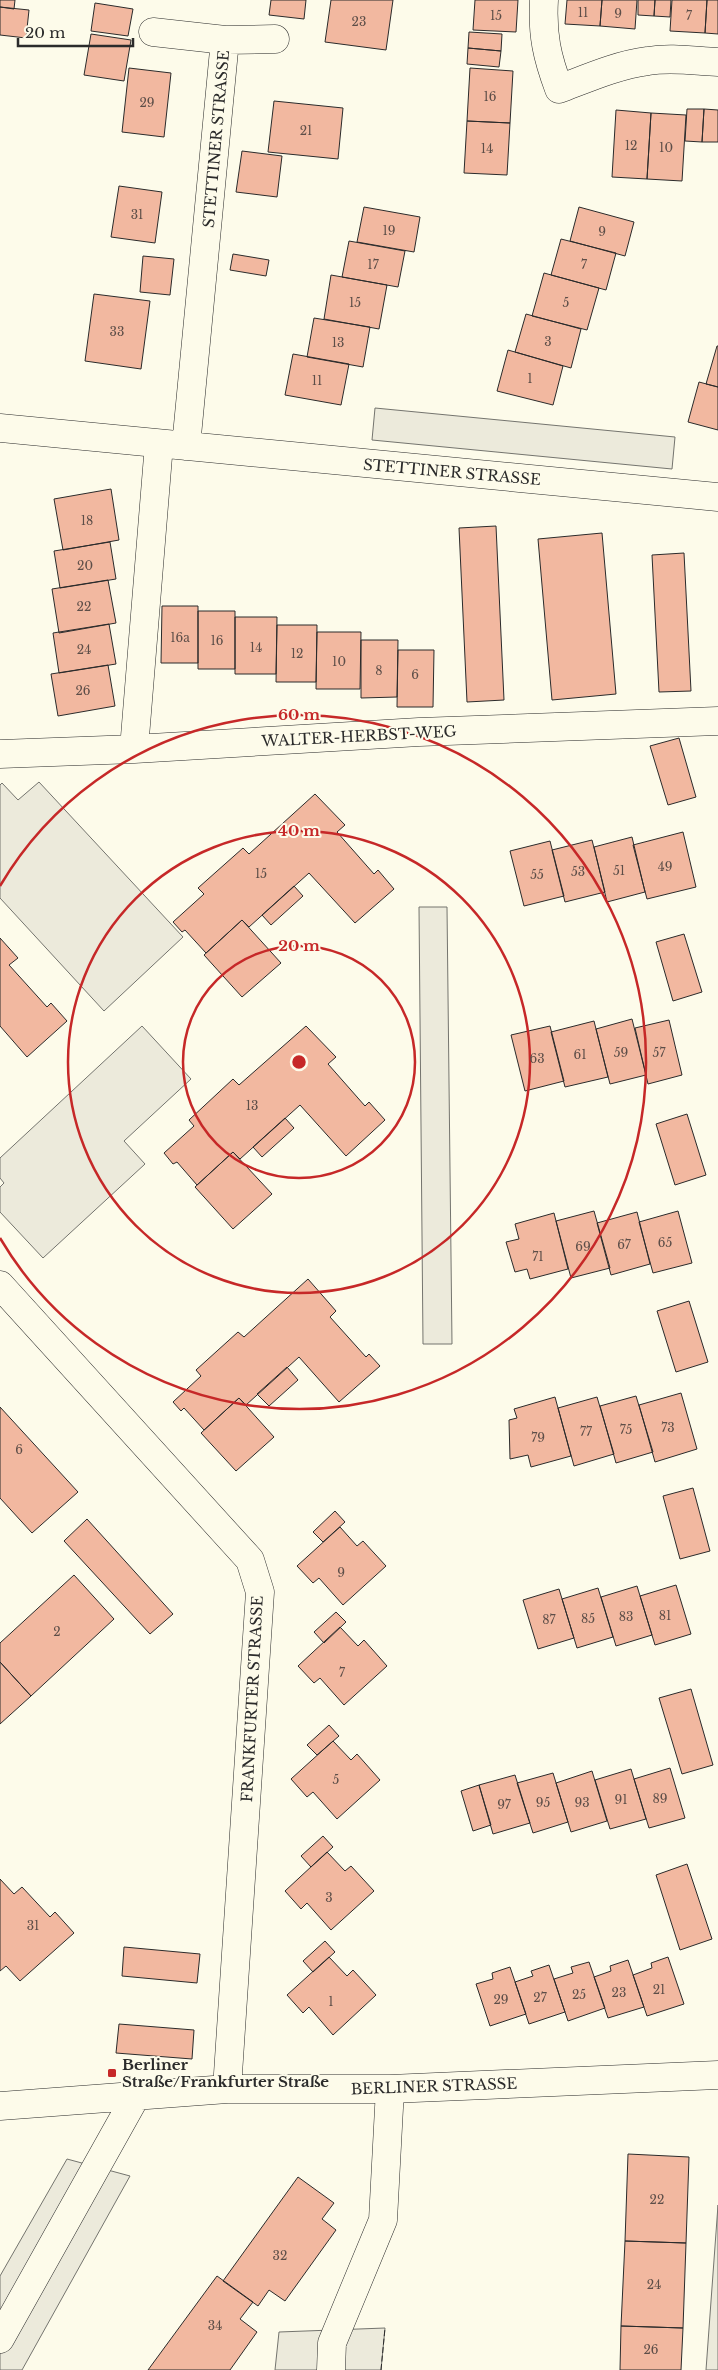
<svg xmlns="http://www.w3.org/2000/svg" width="718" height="2370" viewBox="0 0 718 2370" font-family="'Libre Baskerville',serif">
	<rect width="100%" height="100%" fill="#fdfbea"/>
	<!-- parking -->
	<path fill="#eceadb" stroke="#74746e" d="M375,408L675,437L672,469L372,440Z
		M39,782L183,937L104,1011L0,898V785L2,783L18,800Z
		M419,907H447L452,1344H423Z
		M142,1026L191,1079L124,1141L145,1164L43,1258L0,1212V1187L4,1183L0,1178V1158Z
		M67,2159L130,2176L22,2370H0V2276Z
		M718,2205V2370H706Z
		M385,2328L381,2370H275L279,2332Z"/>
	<!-- building -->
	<path fill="#f2b8a0" stroke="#2b2b2b" d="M0,0H15L14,9L0,7Z
		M271,0H306L304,19L269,15Z
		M331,0H393L386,50L325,42Z
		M475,0H518L516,32L473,30Z
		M567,0H602L600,26L565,24Z
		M602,0H637L635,29L600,26Z
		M638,0H655L654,16L638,15Z
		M655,0H671L670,17L654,16Z
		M672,0H707L705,33L670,31Z
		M707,0H718V34L705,33Z
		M95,3L133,9L128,36L91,31Z
		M0,7L29,10L26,38L0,35Z
		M469,32L502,34L501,51L468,48Z
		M91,34L131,40L124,81L84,75Z
		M468,48L501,51L499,67L467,64Z
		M129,68L171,73L164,137L122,132Z
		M470,68L513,71L510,123L467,121Z
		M274,101L343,108L338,159L268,152Z
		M687,109H704L702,142L685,141Z
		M704,109L718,110V142H702Z
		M616,110L651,113L647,179L612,177Z
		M651,113L686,115L682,181L647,179Z
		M467,121L510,123L507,175L464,173Z
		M242,151L282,156L277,197L236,192Z
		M119,186L162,192L155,243L111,237Z
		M364,207L420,217L414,252L357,242Z
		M579,207L634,222L625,256L570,241Z
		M561,239L616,253L606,290L551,275Z
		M349,241L405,251L398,287L342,277Z
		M233,254L269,260L266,276L230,270Z
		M143,256L174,259L170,295L140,292Z
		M544,273L599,288L587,330L532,316Z
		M331,275L387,285L379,329L324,319Z
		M94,294L150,301L141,369L85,361Z
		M526,314L581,329L571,368L515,352Z
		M314,318L370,327L363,367L307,357Z
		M717,346H718V387L706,384Z
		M508,350L563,366L553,405L497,391Z
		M293,354L349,364L341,405L285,395Z
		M699,382L718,387V430L688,422Z
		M111,489L119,540L63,550L54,499Z
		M496,526L504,700L467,702L459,528Z
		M602,533L616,694L552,700L538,539Z
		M110,542L116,579L60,588L54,551Z
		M684,553L691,691L659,692L652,555Z
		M108,580L116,623L59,633L52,589Z
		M162,606H198V663H161Z
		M198,611H235V669H198Z
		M235,617H277L276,674H235Z
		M109,624L116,664L59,673L53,633Z
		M277,625H317L316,682H276Z
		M317,632H361L360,689H316Z
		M361,640H398L397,697L361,698Z
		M398,650H434L433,707H397Z
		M108,665L115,706L58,716L51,674Z
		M679,738L696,797L668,805L650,746Z
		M315,794L345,825L337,832L374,874L378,870L394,889L355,923L309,873L249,927L242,920L206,953L185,930L182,932L173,922L204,894L198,888L243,848L249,854Z
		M683,832L696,887L647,899L633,845Z
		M632,837L645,892L607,902L594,847Z
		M592,840L605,892L565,902L552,850Z
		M550,841L564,896L524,906L510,851Z
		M294,886L303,896L271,925L262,915Z
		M242,920L281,963L242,997L204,955Z
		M684,934L702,992L673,1001L656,942Z
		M0,938L18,958L9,965L47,1007L51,1003L67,1021L27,1057L0,1026Z
		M632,1019L646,1075L610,1084L596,1029Z
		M669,1020L682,1075L648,1084L635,1028Z
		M594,1021L608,1077L565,1087L551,1032Z
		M306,1026L336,1057L328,1064L365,1106L369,1102L385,1120L346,1156L300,1105L240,1159L233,1152L197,1185L177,1162L173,1164L164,1153L194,1126L189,1120L233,1079L239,1085Z
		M550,1026L564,1081L525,1091L511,1035Z
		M687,1114L706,1175L675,1185L656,1124Z
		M285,1118L294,1128L262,1157L253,1147Z
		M233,1152L272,1194L233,1229L195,1187Z
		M594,1211L610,1268L571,1278L556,1221Z
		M678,1211L692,1263L653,1273L639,1222Z
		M637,1212L650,1264L611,1275L597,1223Z
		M554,1213L568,1269L530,1279L527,1269L515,1272L506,1242L519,1239L515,1224Z
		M308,1279L336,1311L330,1317L366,1357L369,1354L380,1366L339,1402L299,1357L246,1405L239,1398L204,1430L184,1408L181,1411L173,1402L201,1376L196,1370L238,1332L244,1337Z
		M689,1301L708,1362L676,1372L657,1311Z
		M287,1367L298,1380L269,1406L257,1394Z
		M681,1393L697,1449L655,1462L639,1405Z
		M636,1396L653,1452L616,1463L600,1406Z
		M555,1397L571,1456L531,1467L528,1455L510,1459L509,1420L517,1418L514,1409Z
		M597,1397L614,1454L574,1466L558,1408Z
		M239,1398L274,1437L236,1471L201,1433Z
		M0,1407L78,1492L32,1533L0,1498Z
		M693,1488L710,1551L680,1559L663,1496Z
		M335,1511L345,1522L323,1542L313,1532Z
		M87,1519L173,1614L150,1634L64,1541Z
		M340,1527L357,1546L363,1541L386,1566L343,1605L319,1578L313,1583L297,1566Z
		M74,1575L114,1619L31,1696L0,1662V1643Z
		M676,1585L691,1634L655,1645L640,1596Z
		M637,1586L652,1635L616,1646L601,1597Z
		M598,1588L613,1637L577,1648L562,1599Z
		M559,1589L574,1638L538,1649L523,1600Z
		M336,1612L346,1622L324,1643L314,1632Z
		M340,1627L358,1646L364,1640L387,1666L344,1705L320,1678L314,1683L298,1666Z
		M0,1662L31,1696L0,1724Z
		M691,1689L713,1765L682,1774L659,1698Z
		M329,1725L339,1736L317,1755L307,1745Z
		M333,1741L351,1760L357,1754L380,1780L337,1819L313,1792L307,1797L291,1779Z
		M670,1768L685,1818L649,1828L634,1779Z
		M631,1769L646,1819L610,1829L595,1780Z
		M592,1771L607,1821L571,1832L556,1783Z
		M553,1773L568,1822L533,1833L517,1783Z
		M515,1775L530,1823L493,1834L479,1785Z
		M479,1785L491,1825L473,1831L461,1791Z
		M323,1836L333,1847L311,1867L301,1856Z
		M327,1852L345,1871L351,1866L374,1891L331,1930L307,1903L301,1909L285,1891Z
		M687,1864L712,1939L680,1950L656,1875Z
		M0,1879L14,1894L22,1887L50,1917L55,1912L74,1933L20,1981L6,1966L0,1971Z
		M325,1941L335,1952L313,1972L303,1961Z
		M124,1947L200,1954L197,1983L122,1976Z
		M329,1957L347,1976L353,1970L376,1995L333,2035L309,2007L303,2013L287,1995Z
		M668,1957L684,2004L647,2016L633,1975L652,1968L651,1963Z
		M628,1960L644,2007L608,2018L594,1977L611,1971L610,1966Z
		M589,1962L605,2008L568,2021L554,1979L573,1973L571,1967Z
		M549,1965L565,2012L529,2024L515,1982L533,1976L531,1971Z
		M510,1967L526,2014L490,2026L476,1984L493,1979L492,1973Z
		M119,2024L194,2030L192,2059L116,2053Z
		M628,2154L689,2157L686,2243L625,2241Z
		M298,2177L334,2203L322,2219L336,2230L285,2301L269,2290L258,2306L223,2281Z
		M625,2241L686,2243L683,2328L621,2326Z
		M217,2276L253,2302L240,2319L257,2332L230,2370H148Z
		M621,2326L683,2328L681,2370H620Z"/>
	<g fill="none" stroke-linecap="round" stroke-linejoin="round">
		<defs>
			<path id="minor" d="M544,0C542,35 547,57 559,89C588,78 617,65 648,61C671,57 695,61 718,62
				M153,32L225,40L275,39
				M0,428L718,497
				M186,446L225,40
				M134,749L159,444
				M0,754L134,749L419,732L718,721
				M0,1285L250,1560L260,1592L227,2089
				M0,2106L227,2089H390L718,2075
				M0,2339L136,2096
				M331,2370L332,2343L383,2220L390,2089"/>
		</defs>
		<!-- minor casing -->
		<use href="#minor" stroke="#2b2b2b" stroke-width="29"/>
		<!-- minor -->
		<use href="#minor" stroke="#fdfbea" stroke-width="28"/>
		<!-- fence -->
		<path stroke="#2b2b2b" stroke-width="1" stroke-dasharray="6 2.5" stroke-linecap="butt" d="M381,2370L385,2328"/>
	</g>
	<!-- distance rings -->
	<g fill="none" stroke="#c62828" stroke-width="2.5">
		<circle cx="299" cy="1062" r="116"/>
		<circle cx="299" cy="1062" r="231"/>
		<path d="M0 886A347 347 0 1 1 0 1238"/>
	</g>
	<!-- markers -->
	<rect fill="#c62828" stroke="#fdfbea" stroke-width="2" x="107" y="2068" width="10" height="10" rx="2.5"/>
	<g text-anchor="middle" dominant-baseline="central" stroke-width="4" stroke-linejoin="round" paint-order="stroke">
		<!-- number labels -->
		<g font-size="12" fill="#5d4e48">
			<text x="583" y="12">11</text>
			<text x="618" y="13">9</text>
			<text x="496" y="15">15</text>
			<text x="689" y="15">7</text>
			<text x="359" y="21">23</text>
			<text x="490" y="96">16</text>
			<text x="147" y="102">29</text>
			<text x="306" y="130">21</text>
			<text x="631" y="145">12</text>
			<text x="666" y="147">10</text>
			<text x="487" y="148">14</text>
			<text x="137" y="214">31</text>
			<text x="389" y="230">19</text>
			<text x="602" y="231">9</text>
			<text x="373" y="264">17</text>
			<text x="584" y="264">7</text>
			<text x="355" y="302">15</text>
			<text x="566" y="302">5</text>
			<text x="117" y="331">33</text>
			<text x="548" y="341">3</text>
			<text x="338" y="342">13</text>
			<text x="530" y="378">1</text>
			<text x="317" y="380">11</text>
			<text x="87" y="520">18</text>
			<text x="85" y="565">20</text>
			<text x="84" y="606">22</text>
			<text x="180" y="637">16a</text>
			<text x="217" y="640">16</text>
			<text x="256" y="647">14</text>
			<text x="84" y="649">24</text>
			<text x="297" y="653">12</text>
			<text x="339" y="661">10</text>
			<text x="379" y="670">8</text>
			<text x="415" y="674">6</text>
			<text x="83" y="690">26</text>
			<text x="665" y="866">49</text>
			<text x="619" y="870">51</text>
			<text x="578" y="871">53</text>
			<text x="261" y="873">15</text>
			<text x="537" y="874">55</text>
			<text x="621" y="1052">59</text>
			<text x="659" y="1052">57</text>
			<text x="580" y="1054">61</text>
			<text x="537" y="1058">63</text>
			<text x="252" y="1105">13</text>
			<text x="665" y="1242">65</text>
			<text x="624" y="1244">67</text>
			<text x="583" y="1246">69</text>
			<text x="538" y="1256">71</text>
			<text x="668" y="1427">73</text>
			<text x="626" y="1429">75</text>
			<text x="586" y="1431">77</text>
			<text x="538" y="1437">79</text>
			<text x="19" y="1449">6</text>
			<text x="341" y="1572">9</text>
			<text x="665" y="1615">81</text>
			<text x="626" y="1616">83</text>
			<text x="588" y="1618">85</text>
			<text x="549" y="1619">87</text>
			<text x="57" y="1631">2</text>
			<text x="342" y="1672">7</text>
			<text x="336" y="1779">5</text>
			<text x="660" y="1798">89</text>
			<text x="621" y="1799">91</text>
			<text x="543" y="1802">95</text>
			<text x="582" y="1802">93</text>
			<text x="504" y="1804">97</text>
			<text x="329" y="1897">3</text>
			<text x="33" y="1925">31</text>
			<text x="659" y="1989">21</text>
			<text x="619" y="1992">23</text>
			<text x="579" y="1994">25</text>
			<text x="540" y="1997">27</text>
			<text x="501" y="1999">29</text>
			<text x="331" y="2001">1</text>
			<text x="657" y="2199">22</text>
			<text x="280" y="2255">32</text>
			<text x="654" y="2284">24</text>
			<text x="215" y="2325">34</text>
			<text x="651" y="2349">26</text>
		</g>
		<!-- street labels -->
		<g font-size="15" fill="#2b2b2b" stroke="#fdfbea">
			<text transform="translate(216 139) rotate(-85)">STETTINER STRASSE</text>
			<text transform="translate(452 472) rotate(5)">STETTINER STRASSE</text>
			<text transform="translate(359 736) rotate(-3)">WALTER-HERBST-WEG</text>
			<text transform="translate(252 1699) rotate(-87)">FRANKFURTER STRASSE</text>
			<text transform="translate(434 2086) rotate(-2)">BERLINER STRASSE</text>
		</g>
		<!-- poi labels -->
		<g font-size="15" font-weight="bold" fill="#2b2b2b" stroke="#fdfbea" text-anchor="start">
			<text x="122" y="2064">Berliner<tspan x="122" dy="17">Straße/Frankfurter Straße</tspan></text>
		</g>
	</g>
	<circle cx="299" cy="1062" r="8" fill="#c62828" stroke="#fdfbea" stroke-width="2.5"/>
	<g font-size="15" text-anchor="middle" font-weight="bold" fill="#c62828" stroke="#fdfbea" stroke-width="4" stroke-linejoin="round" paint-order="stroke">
		<text x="299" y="720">60 m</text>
		<text x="299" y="836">40 m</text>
		<text x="299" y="951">20 m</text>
	</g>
	<!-- scale -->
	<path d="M18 38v8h115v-8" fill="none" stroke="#2b2b2b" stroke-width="2.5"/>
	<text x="25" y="38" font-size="15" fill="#2b2b2b" stroke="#fdfbea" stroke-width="4" paint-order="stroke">20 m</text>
</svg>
